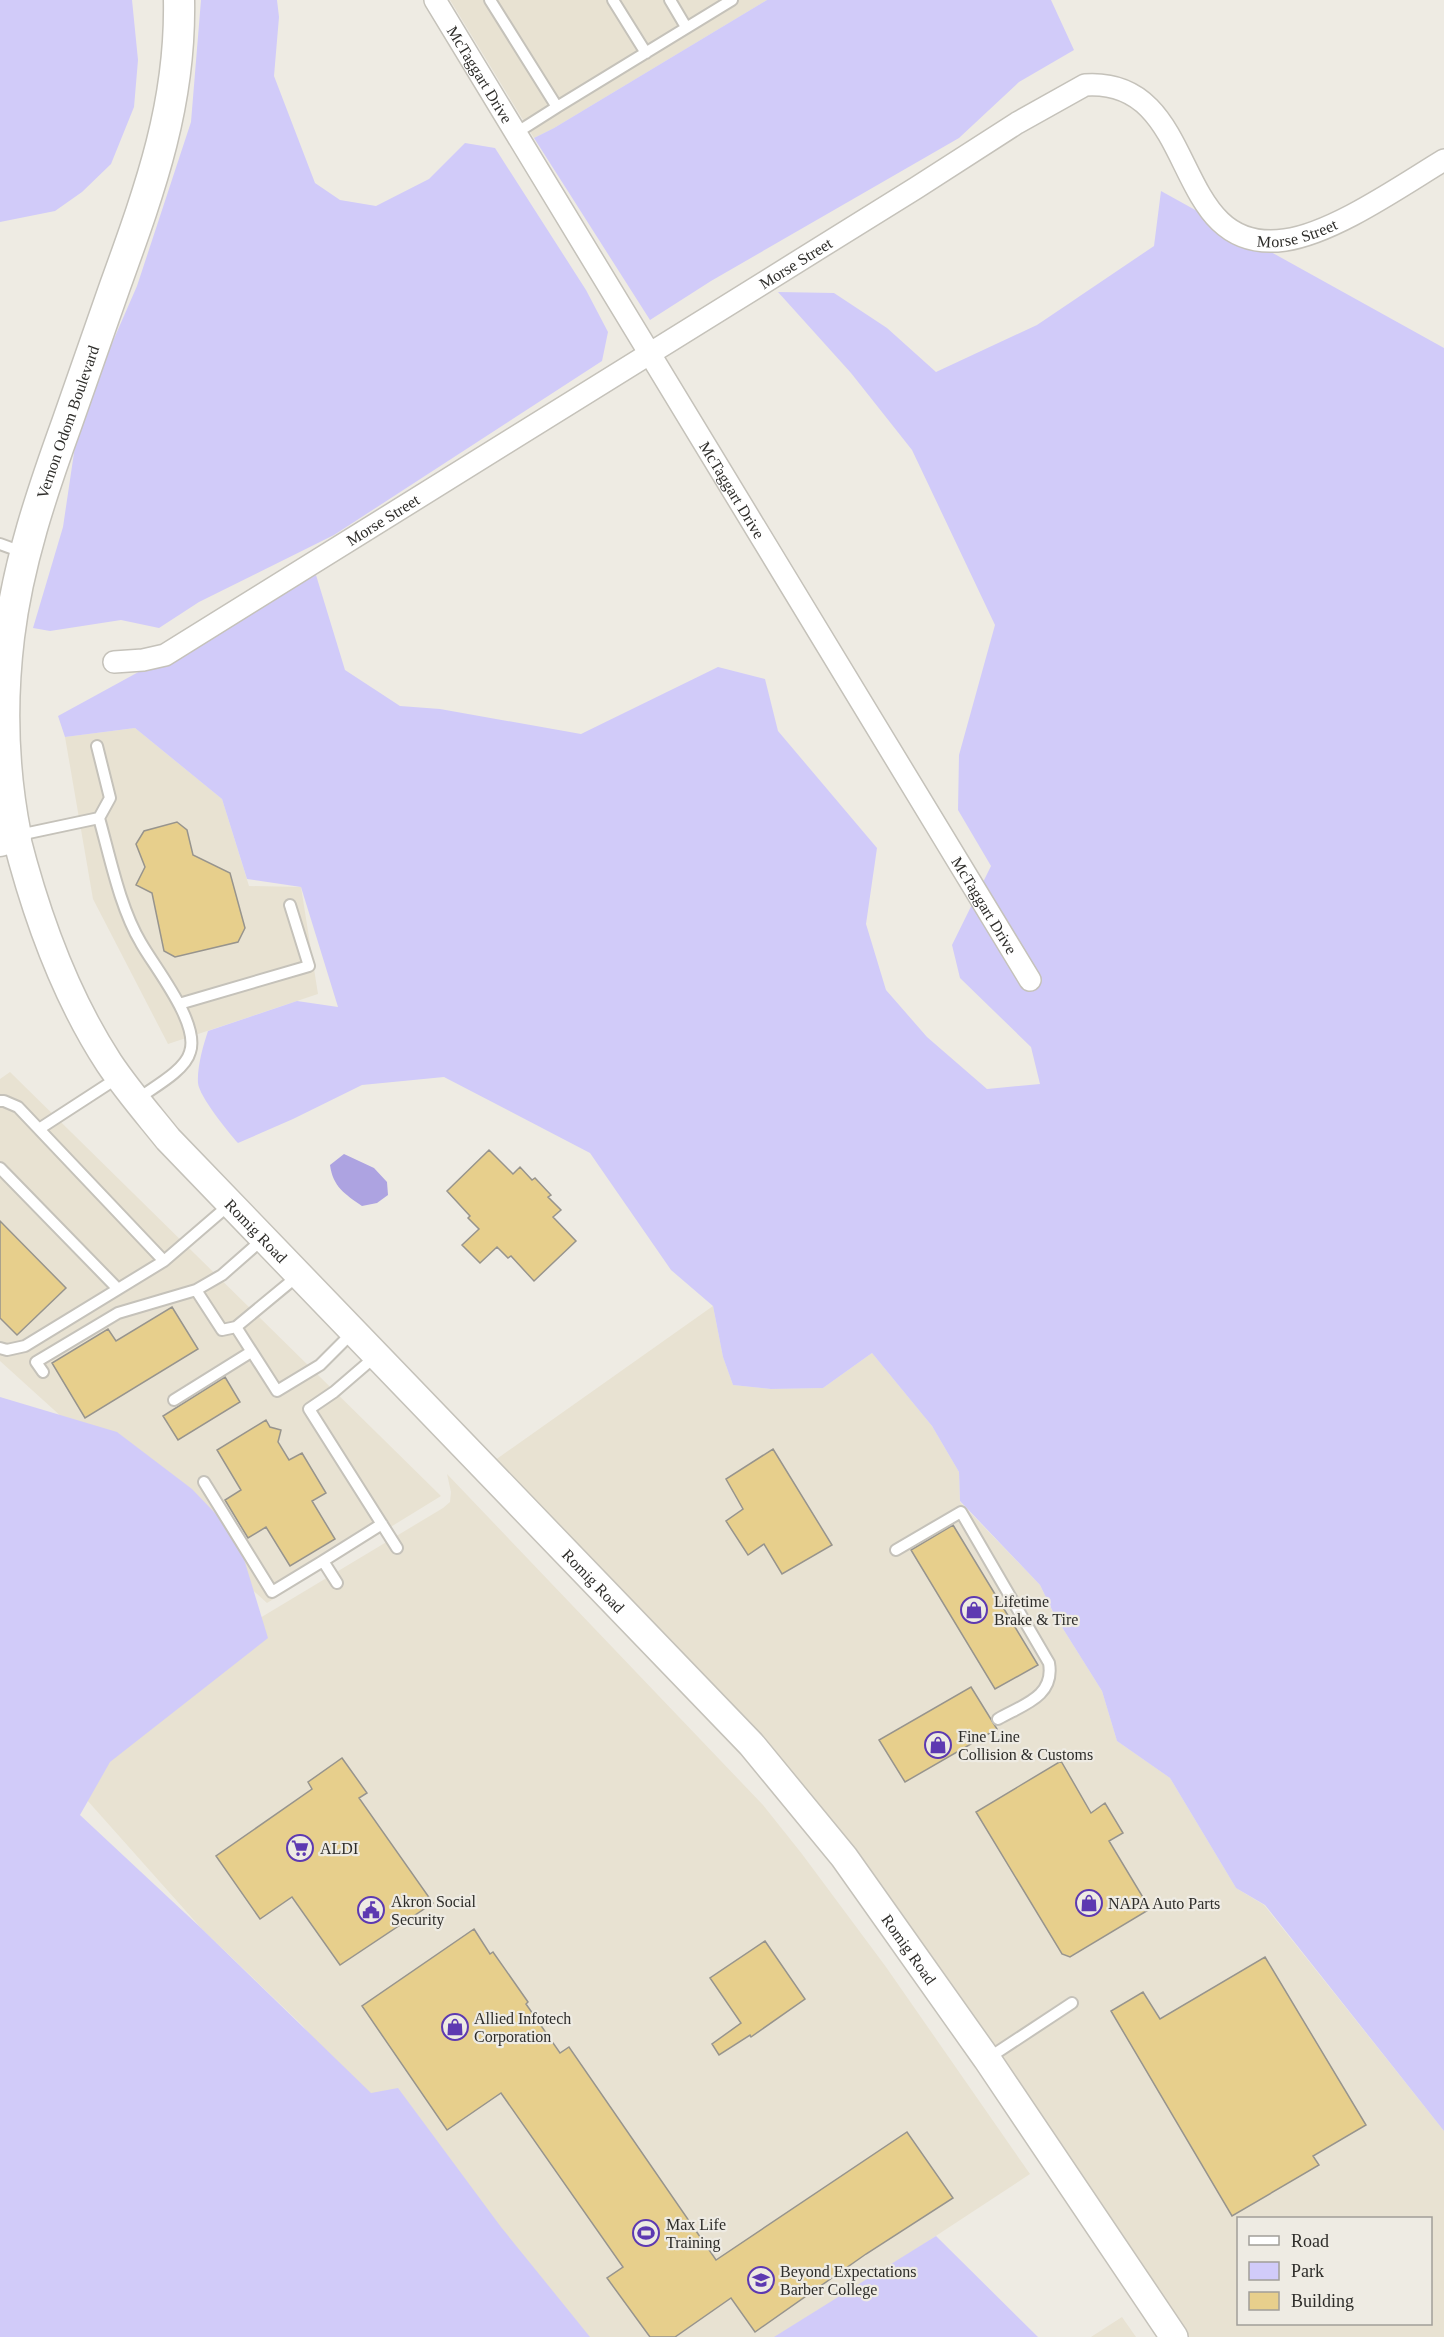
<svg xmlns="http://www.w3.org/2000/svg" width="1444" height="2337" viewBox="0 0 1444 2337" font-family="Georgia,serif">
	<rect width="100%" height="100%" fill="#eeebe3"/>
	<!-- built -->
	<path fill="#e8e2d2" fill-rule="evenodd" d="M450,0H767L554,128L534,138Z
		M135,728L222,799L249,886L301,887L318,994L168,1044L93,899L65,737Z
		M10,1072L441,1496L267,1603L0,1361V1079Z
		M713,1306L723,1357L733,1385L771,1389L823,1388L872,1353L932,1426L959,1472L960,1502L1040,1585L1055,1616L1102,1691L1117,1741L1170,1778L1236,1888L1264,1905L1444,2131V2337H1173L844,1857L484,1468ZM1238,2218H1430V2324H1238Z
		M447,1474L763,1805L802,1854L886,1967L1030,2174L782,2337H552L302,2025L201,1928L54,1763L255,1621L443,1508L450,1502L451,1492Z
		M1122,2317L1136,2337H1091Z"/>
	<!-- green -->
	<path fill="#d1cbf9" d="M0,0H132L138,60L134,107L111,164L82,192L55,211L0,222Z
		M201,0H277L279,17L274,76L315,183L340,200L376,206L429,179L465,143L495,148L586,290L608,332L602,361L334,535L199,602L159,628L121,620L50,631L33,628L63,527L79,419L137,286L191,122Z
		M767,0H1051L1074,50L1019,82L959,138L711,281L650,320L534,138L554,128Z
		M1161,191L1444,348V2131L1265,1905L1236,1888L1170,1778L1117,1741L1102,1691L1055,1616L1040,1585L960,1501L959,1472L932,1426L872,1353L823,1388L771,1389L733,1385L723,1357L713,1306L671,1270L590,1153L444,1077L362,1085L293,1119L238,1143C228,1132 199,1096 198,1083C197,1067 203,1046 208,1031L297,1001L338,1007L301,887L247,879L222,799L135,728L65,737L58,716L316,575L345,670L400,706L440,709L581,734L718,667L765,679L778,731L877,848L866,924L886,990L927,1037L987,1089L1040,1084L1031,1047L960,978L952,945L991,866L958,810L959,755L995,625L912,450L851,373L778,292L834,293L887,328L936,372L1037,325L1154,246Z
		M0,1397L117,1432L192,1489L237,1536L268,1638L110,1762L80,1815L201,1928L371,2093L398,2088L501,2227L590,2337H0Z
		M936,2236L1038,2337H774Z"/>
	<!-- water -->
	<path fill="#ada3e1" d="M344,1154L374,1168L387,1182L388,1195L377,1203L362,1206C345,1194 333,1187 330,1165Z"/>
	<!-- building -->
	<path fill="#e7cf8c" stroke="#97948d" stroke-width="1.5" d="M177,822L187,830L193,855L230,873L245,928L238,942L175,957L164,951L152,893L136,885L145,867L136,844L144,831Z
		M489,1150L513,1174L520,1167L532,1180L535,1178L551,1195L548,1197L561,1210L553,1217L576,1241L534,1281L511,1256L508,1258L497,1247L480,1263L462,1245L479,1229L468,1218L470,1216L447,1191Z
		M0,1221L66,1288L17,1335L0,1318Z
		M172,1307L198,1349L85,1418L52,1363L108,1329L116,1341Z
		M225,1377L240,1402L178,1440L163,1416Z
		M266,1420L270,1427L281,1430L278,1442L289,1460L302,1453L326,1493L312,1501L335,1539L290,1566L266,1527L248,1538L225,1500L241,1490L217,1450Z
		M773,1449L832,1545L782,1574L764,1544L748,1555L726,1521L743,1509L726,1479Z
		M953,1525L1038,1665L995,1689L911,1550Z
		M971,1687L997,1729L905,1782L879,1740Z
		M342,1758L367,1793L359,1798L433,1903L340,1965L292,1897L260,1919L216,1856L312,1789L308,1782Z
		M1061,1761L1091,1813L1105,1803L1123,1833L1109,1841L1150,1909L1070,1957L1062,1954L976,1812Z
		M474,1929L490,1954L493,1952L528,2002L526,2004L560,2053L569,2047L716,2260L907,2132L953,2198L866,2254L755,2332L731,2298L675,2337H650L607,2278L623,2267L501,2093L447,2130L362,2006Z
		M765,1941L805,1999L751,2037L750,2035L719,2055L712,2044L741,2023L710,1978Z
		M1265,1957L1366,2125L1313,2156L1319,2165L1232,2216L1111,2011L1143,1992L1160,2019Z"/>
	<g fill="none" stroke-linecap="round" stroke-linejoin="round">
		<defs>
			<path id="service" d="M490,0L557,107L516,133
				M613,0L646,53
				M670,0L686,27
				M557,107L732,0
				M0,544L22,552
				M99,818C110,857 120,908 141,943C155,968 200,1023 190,1052C185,1071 152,1088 136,1100
				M19,835L99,818L110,798L97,746
				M179,1004L309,966L290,905
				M0,1101H4L18,1107L164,1261L229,1205
				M39,1129L119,1077
				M0,1168L118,1289
				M264,1238L222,1275L196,1290L222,1330L236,1327L300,1274
				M236,1327L277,1391L320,1365L353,1332
				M0,1348L7,1350L25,1346L164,1261
				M377,1355L334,1392L309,1409L397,1548
				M43,1372L36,1362L118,1313L196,1290
				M174,1400L251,1352
				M204,1482L272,1592L323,1561
				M896,1550L961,1512L1049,1663C1055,1697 1022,1705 998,1719
				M337,1583L323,1561L382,1524
				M987,2059L1072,2003"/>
			<g id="minor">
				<path id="s1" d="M435,0L1030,980"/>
				<path id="s2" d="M114,662L143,660L165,655L916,188L1017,123L1085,85C1203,77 1167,257 1285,240C1334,233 1401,186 1444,160"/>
			</g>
			<g id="tertiary">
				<path id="s3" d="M16,836C36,915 64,994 109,1063C127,1090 148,1114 168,1139L751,1744L844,1857L987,2059L1174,2337"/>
			</g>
			<g id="secondary">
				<path id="s4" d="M0,841L16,836C3,771 1,703 9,637C18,563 42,492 67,423C83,377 99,331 115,286C150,189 181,105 179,0"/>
			</g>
		</defs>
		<!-- service casing -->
		<use href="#service" stroke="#c5c2ba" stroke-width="14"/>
		<!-- minor casing -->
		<use href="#minor" stroke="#c5c2ba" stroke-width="24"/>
		<!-- tertiary casing -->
		<use href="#tertiary" stroke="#c5c2ba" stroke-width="30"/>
		<!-- secondary casing -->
		<use href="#secondary" stroke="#c5c2ba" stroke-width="33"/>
		<!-- service -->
		<use href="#service" stroke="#fff" stroke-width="10"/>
		<!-- minor -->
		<use href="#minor" stroke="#fff" stroke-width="21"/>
		<!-- tertiary -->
		<use href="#tertiary" stroke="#fff" stroke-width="27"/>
		<!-- secondary -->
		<use href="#secondary" stroke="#fff" stroke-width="30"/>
	</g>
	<!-- icons -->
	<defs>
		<symbol id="shop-ring" viewBox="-11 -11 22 22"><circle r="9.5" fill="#eeebe3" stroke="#5d39b1" stroke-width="1.5"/><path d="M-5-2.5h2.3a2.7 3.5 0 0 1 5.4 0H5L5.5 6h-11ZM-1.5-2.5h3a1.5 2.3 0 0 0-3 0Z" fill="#5d39b1"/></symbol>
		<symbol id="supermarket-ring" viewBox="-11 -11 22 22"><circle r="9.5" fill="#eeebe3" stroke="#5d39b1" stroke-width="1.5"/><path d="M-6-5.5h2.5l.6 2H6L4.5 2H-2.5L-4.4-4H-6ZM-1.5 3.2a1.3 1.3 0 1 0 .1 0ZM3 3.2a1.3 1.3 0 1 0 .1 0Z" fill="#5d39b1"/></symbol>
		<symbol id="civic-ring" viewBox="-11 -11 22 22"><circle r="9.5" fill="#eeebe3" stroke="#5d39b1" stroke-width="1.5"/><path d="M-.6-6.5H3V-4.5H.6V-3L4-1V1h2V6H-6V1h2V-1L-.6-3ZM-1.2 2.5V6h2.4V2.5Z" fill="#5d39b1"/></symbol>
		<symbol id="stadium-ring" viewBox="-11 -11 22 22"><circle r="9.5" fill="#eeebe3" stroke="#5d39b1" stroke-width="1.5"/><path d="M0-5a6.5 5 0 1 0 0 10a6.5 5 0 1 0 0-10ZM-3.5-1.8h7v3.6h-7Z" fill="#5d39b1"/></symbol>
		<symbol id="school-ring" viewBox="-11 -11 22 22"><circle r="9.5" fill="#eeebe3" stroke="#5d39b1" stroke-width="1.5"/><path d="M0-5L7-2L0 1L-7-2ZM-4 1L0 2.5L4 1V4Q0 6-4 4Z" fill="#5d39b1"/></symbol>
	</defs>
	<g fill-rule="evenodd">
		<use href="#shop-ring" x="959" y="1595" width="30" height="30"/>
		<use href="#shop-ring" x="923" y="1730" width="30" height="30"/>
		<use href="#supermarket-ring" x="285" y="1833" width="30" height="30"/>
		<use href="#shop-ring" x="1074" y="1888" width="30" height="30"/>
		<use href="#civic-ring" x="356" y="1895" width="30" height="30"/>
		<use href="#shop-ring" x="440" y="2012" width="30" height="30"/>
		<use href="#stadium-ring" x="631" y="2218" width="30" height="30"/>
		<use href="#school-ring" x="746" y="2265" width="30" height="30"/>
	</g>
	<g text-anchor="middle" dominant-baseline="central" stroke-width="4.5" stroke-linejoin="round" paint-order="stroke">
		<!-- street labels -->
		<g font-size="16" fill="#2e2d2a" stroke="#eeebe3">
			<text stroke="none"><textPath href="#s1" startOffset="87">McTaggart Drive</textPath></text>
			<text stroke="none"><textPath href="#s2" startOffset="1422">Morse Street</textPath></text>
			<text stroke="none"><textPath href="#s2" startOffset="794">Morse Street</textPath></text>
			<text stroke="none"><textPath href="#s4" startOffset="440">Vernon Odom Boulevard</textPath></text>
			<text stroke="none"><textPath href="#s1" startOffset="573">McTaggart Drive</textPath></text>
			<text stroke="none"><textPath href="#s2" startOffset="308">Morse Street</textPath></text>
			<text stroke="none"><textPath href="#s1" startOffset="1059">McTaggart Drive</textPath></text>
			<text stroke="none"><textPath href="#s3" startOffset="470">Romig Road</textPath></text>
			<text stroke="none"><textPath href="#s3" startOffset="956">Romig Road</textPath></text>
			<text stroke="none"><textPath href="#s3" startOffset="1442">Romig Road</textPath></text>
		</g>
		<!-- poi labels -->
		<g font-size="16" fill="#2e2d2a" stroke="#eeebe3" text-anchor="start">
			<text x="994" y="1601">Lifetime<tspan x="994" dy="18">Brake &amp; Tire</tspan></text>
			<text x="958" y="1736">Fine Line<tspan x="958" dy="18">Collision &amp; Customs</tspan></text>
			<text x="320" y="1848">ALDI</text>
			<text x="391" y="1901">Akron Social<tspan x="391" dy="18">Security</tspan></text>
			<text x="1108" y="1903">NAPA Auto Parts</text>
			<text x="474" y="2018">Allied Infotech<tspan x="474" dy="18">Corporation</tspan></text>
			<text x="666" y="2224">Max Life<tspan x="666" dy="18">Training</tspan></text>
			<text x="780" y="2271">Beyond Expectations<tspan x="780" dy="18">Barber College</tspan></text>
		</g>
	</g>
	<!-- legend -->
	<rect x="1237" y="2217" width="195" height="108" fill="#eeebe3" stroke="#a19f99" stroke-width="1.5"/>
	<rect x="1249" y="2236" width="30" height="9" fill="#ffffff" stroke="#a19f99" stroke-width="1.5"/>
	<text x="1291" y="2247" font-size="18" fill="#2e2d2a">Road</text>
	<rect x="1249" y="2262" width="30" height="18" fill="#d1cbf9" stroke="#a19f99" stroke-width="1.5"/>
	<text x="1291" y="2277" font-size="18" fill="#2e2d2a">Park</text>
	<rect x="1249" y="2292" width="30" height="18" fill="#e7cf8c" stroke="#a19f99" stroke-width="1.5"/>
	<text x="1291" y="2307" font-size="18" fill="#2e2d2a">Building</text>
</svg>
